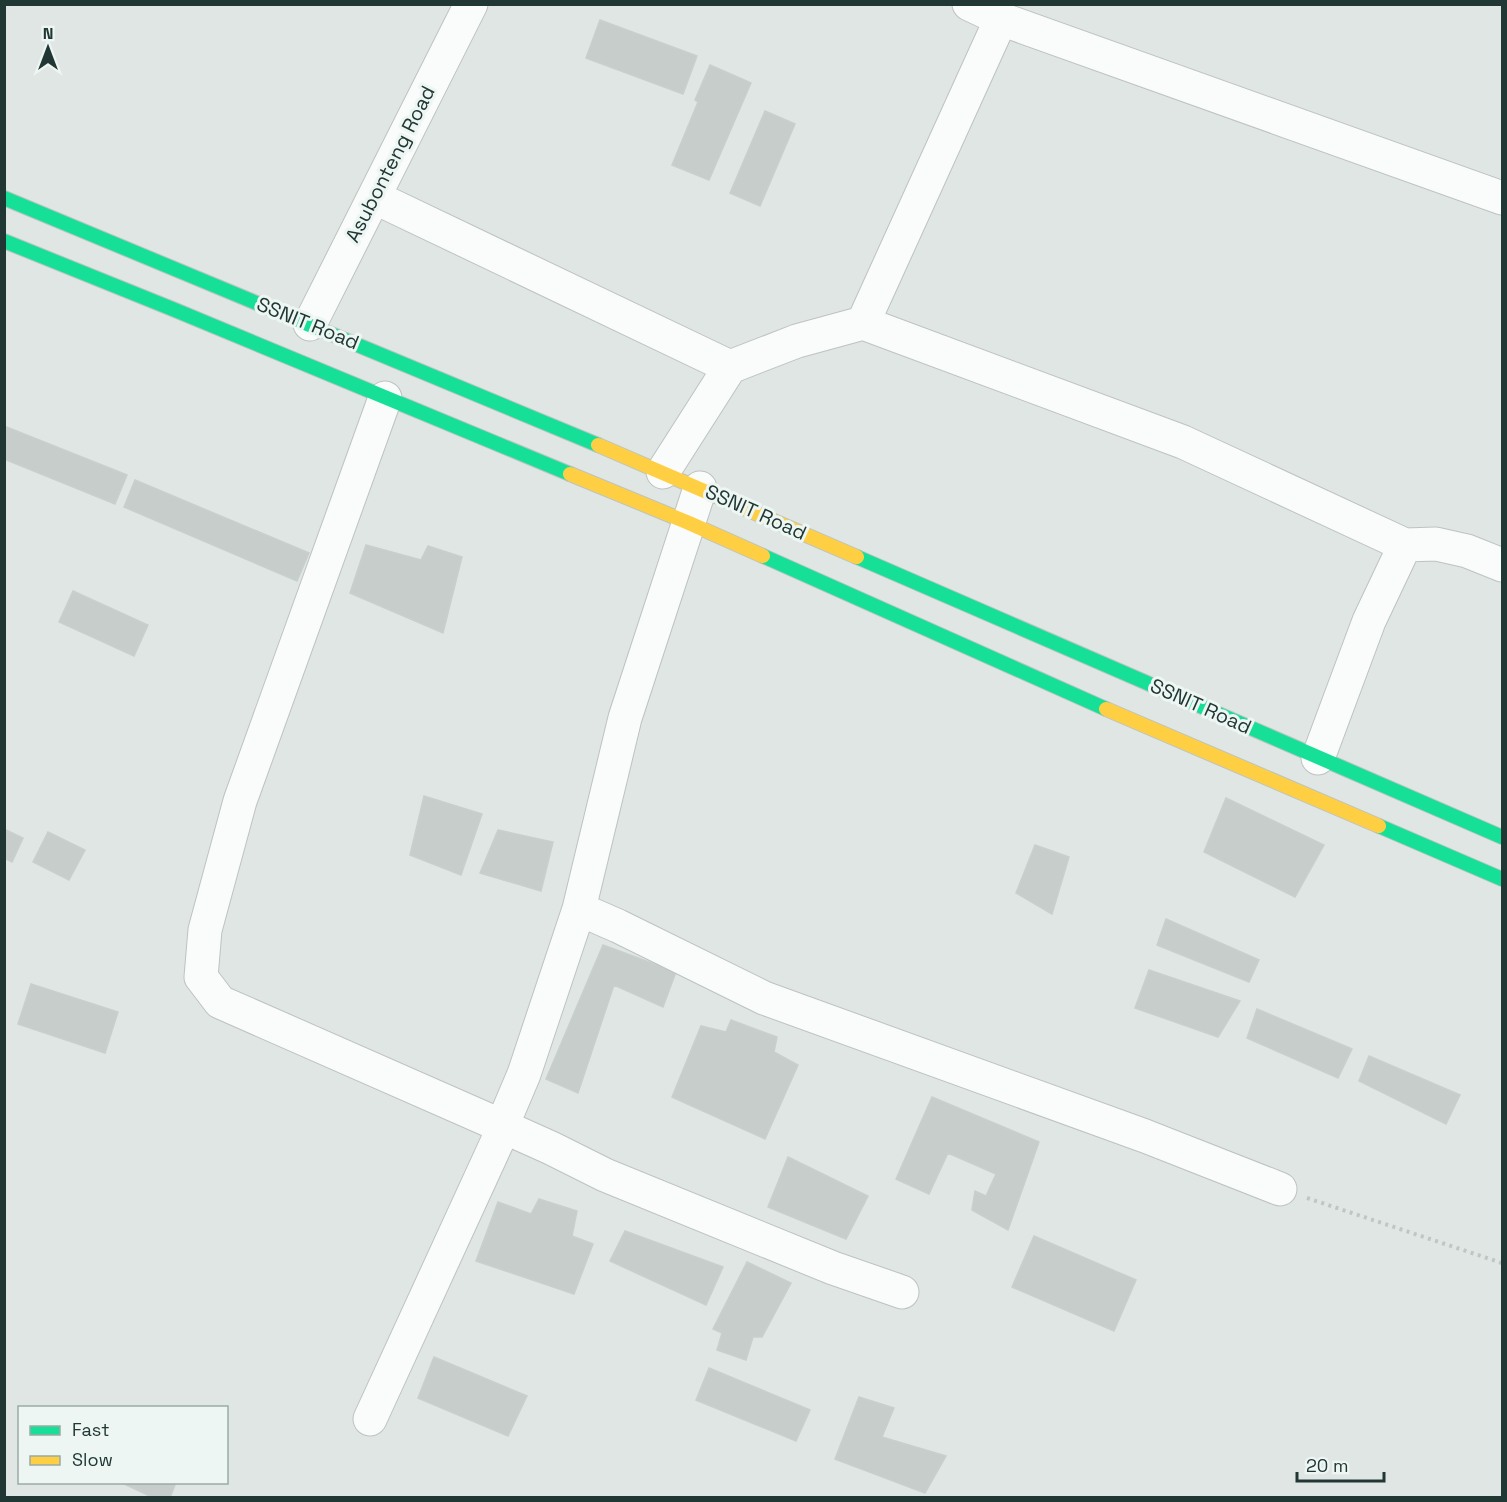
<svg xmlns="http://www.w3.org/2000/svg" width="1507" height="1502" viewBox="0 0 1507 1502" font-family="'Space Grotesk',sans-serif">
	<rect width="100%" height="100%" fill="#e0e6e4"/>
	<!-- building -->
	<path fill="#c7cdcb" stroke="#c9cfcd" stroke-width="1.5" d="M600,20L697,56L683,94L586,58Z
		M710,65L751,83L709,180L672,165L698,102L695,100Z
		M765,111L795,124L760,206L730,193Z
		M4,426L127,475L115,504L4,459Z
		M135,480L309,553L297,581L124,507Z
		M366,545L421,560L428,546L462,557L443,633L350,593Z
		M73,591L148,625L134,656L59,622Z
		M424,796L482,814L461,875L410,855Z
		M1226,798L1324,845L1295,897L1204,852Z
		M4,829L23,838L12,862L4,858Z
		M498,830L553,842L541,891L480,873Z
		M48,832L85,850L69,880L33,862Z
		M1035,845L1069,857L1052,914L1016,893Z
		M1166,919L1259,960L1249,982L1157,945Z
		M603,945L676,972L663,1007L614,985L578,1093L546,1079Z
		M1149,970L1240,1001L1218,1037L1135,1008Z
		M31,984L118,1012L105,1053L18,1024Z
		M1257,1009L1352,1049L1338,1078L1247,1038Z
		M731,1020L777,1037L774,1052L798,1065L765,1139L672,1097L701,1026L726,1032Z
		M1369,1056L1460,1095L1446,1124L1359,1081Z
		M932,1097L1039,1142L1008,1230L972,1210L975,1191L986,1196L996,1174L948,1153L929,1194L896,1179Z
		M788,1157L868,1196L846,1239L768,1207Z
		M539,1199L577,1211L572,1236L593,1244L574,1294L476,1261L498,1202L531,1214Z
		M625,1231L723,1267L706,1305L610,1261Z
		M1034,1236L1136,1280L1114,1331L1012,1287Z
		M747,1262L791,1283L762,1337H753L746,1360L717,1350L722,1333L713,1329Z
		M434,1357L527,1396L508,1436L418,1398Z
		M709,1368L810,1410L796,1441L696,1400Z
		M859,1397L894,1408L882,1437L946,1456L925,1493L835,1459Z
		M120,1482H176L170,1498H154Z"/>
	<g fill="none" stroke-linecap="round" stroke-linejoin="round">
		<defs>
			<path id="street" d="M969,4L1001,19L1502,198
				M374,197L730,367
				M863,323L1183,442L1405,545
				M310,324L471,4
				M385,398L240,801L205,930L201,977L220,1002L502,1126
				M663,472L730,367L797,341L863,323L1001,19
				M700,488L625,718L579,909L524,1074L502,1126L551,1148L605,1175L833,1268L902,1292
				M1318,758L1369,621L1405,545L1436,544L1467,551L1502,565
				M579,909L618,926L764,998L1145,1136L1280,1189
				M370,1419L504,1127"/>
			<path id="fast" d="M4,198L598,445
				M4,241L175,310L570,474
				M763,556L1106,709
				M857,557L1502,837
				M1379,826L1502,879"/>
			<path id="slow" d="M598,445L857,557
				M570,474L689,523L763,556
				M1106,709L1379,826"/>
		</defs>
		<!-- street casing -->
		<use href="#street" stroke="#bdc3c1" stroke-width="35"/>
		<!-- fast casing -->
		<use href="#fast" stroke="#bcc4c2" stroke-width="16"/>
		<!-- slow casing -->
		<use href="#slow" stroke="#bcc4c2" stroke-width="16"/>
		<!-- path -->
		<path stroke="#bfc6c5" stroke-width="4" stroke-dasharray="3 4.5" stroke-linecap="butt" d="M1307,1198L1502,1263"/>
		<!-- street -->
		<use href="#street" stroke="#fafbfb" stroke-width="33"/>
		<!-- fast -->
		<use href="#fast" stroke="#16e098" stroke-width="14"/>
		<!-- slow -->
		<use href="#slow" stroke="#ffcf43" stroke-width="14"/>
	</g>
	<g text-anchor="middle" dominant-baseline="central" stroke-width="6" stroke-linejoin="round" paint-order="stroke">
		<!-- street labels -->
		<g font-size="20" fill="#203734" stroke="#edf6f3">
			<text transform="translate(390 164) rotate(-63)">Asubonteng Road</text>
			<text transform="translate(308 323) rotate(22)">SSNIT Road</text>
			<text transform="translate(756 512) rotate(24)">SSNIT Road</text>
			<text transform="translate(1201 706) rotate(24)">SSNIT Road</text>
		</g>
	</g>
	<!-- border -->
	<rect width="1507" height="1502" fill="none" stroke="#203734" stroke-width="12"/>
	<!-- legend -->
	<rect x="18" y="1406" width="210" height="78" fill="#edf6f3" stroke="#9baaa7" stroke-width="1.5"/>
	<rect x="30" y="1426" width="30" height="9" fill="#16e098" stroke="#9baaa7" stroke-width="1.5"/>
	<text x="72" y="1436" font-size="18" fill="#203734">Fast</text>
	<rect x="30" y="1456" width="30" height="9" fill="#ffcf43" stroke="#9baaa7" stroke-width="1.5"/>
	<text x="72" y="1466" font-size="18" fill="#203734">Slow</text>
	<!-- north arrow -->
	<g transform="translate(48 48)" stroke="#edf6f3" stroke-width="4.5" paint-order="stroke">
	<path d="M0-4.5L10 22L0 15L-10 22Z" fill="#203734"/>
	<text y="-9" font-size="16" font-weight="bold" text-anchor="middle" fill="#203734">N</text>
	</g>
	<!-- scale -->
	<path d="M1297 1472v9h87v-9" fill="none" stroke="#203734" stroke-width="3"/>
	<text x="1306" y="1472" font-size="18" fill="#203734" stroke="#edf6f3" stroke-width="4.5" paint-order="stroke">20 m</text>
</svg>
